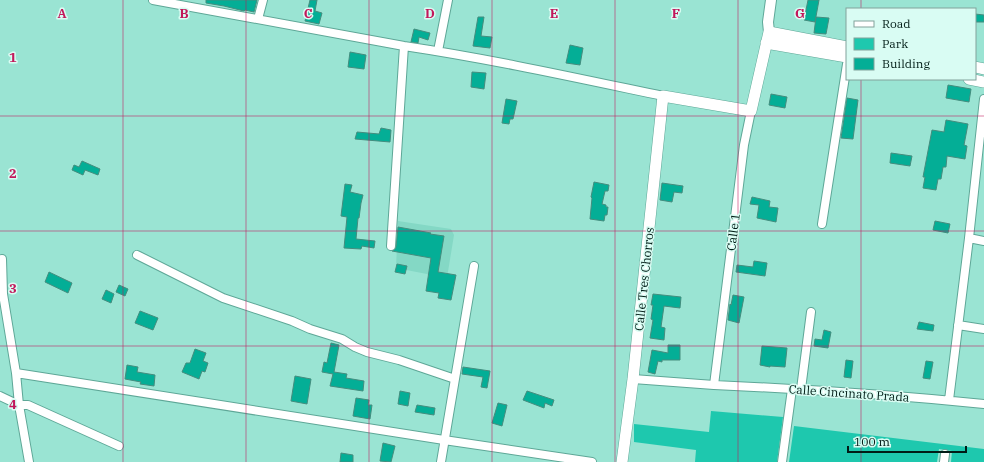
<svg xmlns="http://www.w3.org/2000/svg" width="984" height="462" viewBox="0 0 984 462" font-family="'IBM Plex Serif',serif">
	<rect width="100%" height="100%" fill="#9ae4d3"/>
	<!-- built -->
	<path fill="#84d8c5" d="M398,221L451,229L454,235L445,290L434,285L427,274L396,268Z"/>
	<!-- green -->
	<path fill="#1ec8ae" d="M711,411L783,417L777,462H695L696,450L634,442V424L709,432Z
		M794,426L984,449V462H951L952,451L939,449L937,462H789Z"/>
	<!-- building -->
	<path fill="#04ae96" stroke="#448d7e" d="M206,0H257L254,12L245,10L244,11L224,6L206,3Z
		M310,0H317L315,11L322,13L319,24L305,21Z
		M808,0H819L815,22L804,20Z
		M975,14L984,15V22H975Z
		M478,17H484L481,36L492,37L490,48L473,46Z
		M816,17L829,18L826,34L814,33Z
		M414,29L430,33L428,40L419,37L418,43L411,42Z
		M570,45L583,48L580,65L566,63Z
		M350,52L366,55L364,69L348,67Z
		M472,72L486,73L484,89L471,87Z
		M948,85L971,89L969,102L946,98Z
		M771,94L787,97L785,108L769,105Z
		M847,98L858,100L853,139L841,138Z
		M506,99L517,101L513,119H510L509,124L502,123Z
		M946,120L968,124L964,145L967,146L965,159L947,156L946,167H943L941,179H938L936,190L923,188L925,177H923L932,130L944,132Z
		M381,128L391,130L390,142L355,139L357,132L379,134Z
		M891,153L912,156L910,166L890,163Z
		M82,161L100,169L98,175L85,170L83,175L72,170L74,165L79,167Z
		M594,182L609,185L608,191H605L602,204L606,205V207H608L607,215H605L604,221L590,219L592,198L591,197Z
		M662,183L683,186L682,193L674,192L672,202L660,200Z
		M345,184L352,185L350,192L363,195L361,203L359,218H358L356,239L375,241L374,248L362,246L361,249L344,248L347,217L341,216Z
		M752,197L770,201L769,207L778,208L776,222L757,218L759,205L750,204Z
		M935,221L950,224L948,233L933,230Z
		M398,227L431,233L430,234L444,236L438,272L456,275L451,300L438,298L439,293L426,291L431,258L392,251L395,249L396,247Z
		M754,261L767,263L765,276L736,272L737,265L753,267Z
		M397,264L407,266L405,274L395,272Z
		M49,272L72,283L68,293L45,282Z
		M119,285L128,289L125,296L116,292Z
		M106,290L114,294L111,303L102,299Z
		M653,294L681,297L680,308L664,306L661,327L665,328L664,340L650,338L653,320L651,319L653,305H651Z
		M733,295L744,297L739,323L728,320L730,304L731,305Z
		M140,311L158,318L153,330L135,323Z
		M919,322L934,325L933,331L917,329Z
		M824,330L831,332L828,348L814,346L815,339L822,340Z
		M331,343L339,345L334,372L347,374L346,378L364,381L363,391L330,386L333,374L322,372L324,362L327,363Z
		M668,345H680V360H662V362L658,361L655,374L648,372L652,350L668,353Z
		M762,346L787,348L785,367L770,366V367L760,365Z
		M195,349L206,353L203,361L208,363L205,372L202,371L199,379L182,372L186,363H190Z
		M846,360L853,361L851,378L844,377Z
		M926,361L933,362L930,379L923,378Z
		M127,365L138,367L137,372L155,375L154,386L140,384L141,382L125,379Z
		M463,367L490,371L487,388L481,387L483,377L462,374Z
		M295,376L311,379L307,404L291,401Z
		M400,391L410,393L408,406L398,404Z
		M527,391L554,400L552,406L545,403L544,408L523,400Z
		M356,398L369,400L368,405H372L370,419L353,416Z
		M498,403L507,405L502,426L492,423Z
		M417,405L435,408L434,415L415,412Z
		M383,443L395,446L391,462L380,461Z
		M341,453L353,455V462H340Z"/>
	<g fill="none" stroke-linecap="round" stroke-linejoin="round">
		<defs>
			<path id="minor" d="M153,0L404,46C491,59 577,78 663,96
				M258,19L263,0
				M438,51L448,0
				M822,224L847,64
				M969,238L984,241
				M391,246L404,46
				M137,255L223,298L292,321L310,329L342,339L355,347L367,352L399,360L455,379
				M2,259L3,294L16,373L19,405L29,462
				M958,325L984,329
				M16,373L444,440L592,462
				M633,379L714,385L744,145L751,111
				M714,385C804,389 894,395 984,404
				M801,389L811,312
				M0,396L19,405H28L119,446
				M949,400L969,238L984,99
				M441,462L474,266
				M782,462L792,389
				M944,462L945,454"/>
			<path id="tertiary" d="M769,32L768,22L771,0"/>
			<path id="secondary" d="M766,43L847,57
				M975,67L984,69
				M969,79L984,82
				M622,462L633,379L663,96L751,111L769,32L847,47"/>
		</defs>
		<!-- minor casing -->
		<use href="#minor" stroke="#5ea797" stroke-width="10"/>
		<!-- tertiary casing -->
		<use href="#tertiary" stroke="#5ea797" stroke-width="12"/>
		<!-- secondary casing -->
		<use href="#secondary" stroke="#5ea797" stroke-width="12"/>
		<!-- minor -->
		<use href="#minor" stroke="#fff" stroke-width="8"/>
		<!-- tertiary -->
		<use href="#tertiary" stroke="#fff" stroke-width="10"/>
		<!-- secondary -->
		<use href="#secondary" stroke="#fff" stroke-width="11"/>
	</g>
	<!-- grid -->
	<path fill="none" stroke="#c2185b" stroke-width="1" stroke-opacity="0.55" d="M123,0V462M246,0V462M369,0V462M492,0V462M615,0V462M738,0V462M861,0V9M861,79V462M0,116H984M0,231H984M0,346H984"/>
	<g text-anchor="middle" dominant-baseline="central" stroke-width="3" stroke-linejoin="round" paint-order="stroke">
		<!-- street labels -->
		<g font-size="12" fill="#001c16" stroke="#d9fcf3">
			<text transform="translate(733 232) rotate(-83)">Calle 1</text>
			<text transform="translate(644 279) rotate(-84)">Calle Tres Chorros</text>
			<text transform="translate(849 393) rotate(4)">Calle Cincinato Prada</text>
		</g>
	</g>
	<g font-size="13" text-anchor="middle" font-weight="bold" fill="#c2185b" stroke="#d9fcf3" stroke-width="3" stroke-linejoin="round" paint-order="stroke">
		<text x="62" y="18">A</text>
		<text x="184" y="18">B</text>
		<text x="308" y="18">C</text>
		<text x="430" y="18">D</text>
		<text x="554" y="18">E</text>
		<text x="676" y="18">F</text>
		<text x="800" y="18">G</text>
		<text x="13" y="62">1</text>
		<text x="13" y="178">2</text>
		<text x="13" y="293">3</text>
		<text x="13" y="409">4</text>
	</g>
	<!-- legend -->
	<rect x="846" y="8" width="130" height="72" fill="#d9fcf3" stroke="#82a29b"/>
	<rect x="854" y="21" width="20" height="6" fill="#ffffff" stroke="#82a29b"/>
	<text x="882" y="28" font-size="12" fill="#001c16">Road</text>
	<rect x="854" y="38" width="20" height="12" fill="#1ec8ae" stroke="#82a29b"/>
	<text x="882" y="48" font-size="12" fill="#001c16">Park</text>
	<rect x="854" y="58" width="20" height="12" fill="#04ae96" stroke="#82a29b"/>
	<text x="882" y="68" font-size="12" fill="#001c16">Building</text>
	<!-- scale -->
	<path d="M848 446v6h118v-6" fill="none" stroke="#001c16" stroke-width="2"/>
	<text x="854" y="446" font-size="12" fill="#001c16" stroke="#d9fcf3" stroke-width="3" paint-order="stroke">100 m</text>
</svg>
